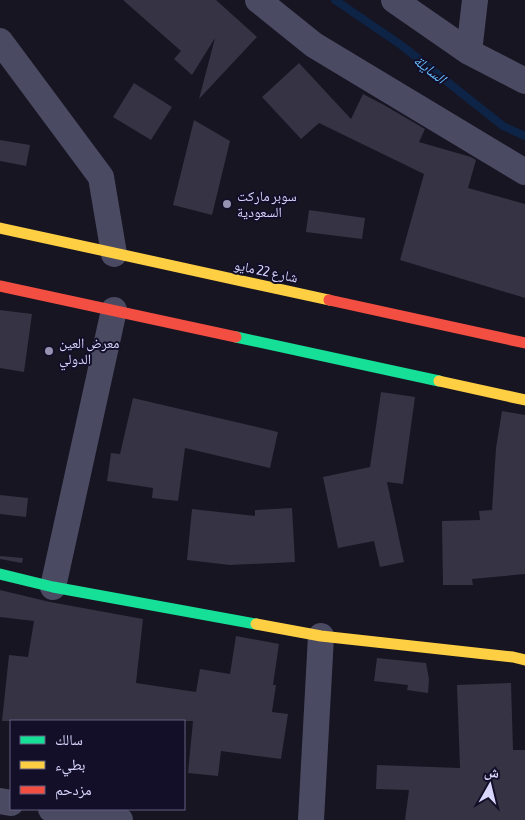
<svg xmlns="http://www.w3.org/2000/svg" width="525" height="820" viewBox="0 0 525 820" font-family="'Asap Condensed','Noto Naskh Arabic',sans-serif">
	<rect width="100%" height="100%" fill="#171522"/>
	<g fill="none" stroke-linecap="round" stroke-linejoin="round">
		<!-- stream -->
		<path stroke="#0d2447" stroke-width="8" d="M335,0L401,45L503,126L525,136"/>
	</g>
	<!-- building -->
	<path fill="#353344" d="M123,0H216L257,37L199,99L215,38L192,75L174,59L181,51Z
		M299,63L351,119L363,94L384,105L425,129L419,142L471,157L476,160L468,188L525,204V298L400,260L424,174L319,123L301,139L262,97Z
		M134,83L172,107L151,140L113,117Z
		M194,120L230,141L212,215L173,205Z
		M0,140L30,145L26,166L0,161Z
		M309,210L365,218L362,239L306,232Z
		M0,310L32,314L24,372L0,368Z
		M381,392L415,397L403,484L387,482L404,562L380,567L374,541L338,548L323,477L370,467Z
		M133,398L278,432L270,468L185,448L178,501L152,498L153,488L107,481L111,453L120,454Z
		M502,411L525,415V574L472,579L473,585H443L442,521L480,520L479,511L492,510L496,448Z
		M0,495L28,498L26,517L0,514Z
		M292,508L295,562L230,565L187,560L192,509L255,516V510Z
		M0,556L23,558L22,563L0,559Z
		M0,590L50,602L143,619L136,683L196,692L200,669L230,674L236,636L279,644L273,685H276L272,712L288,714L281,759L221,751L218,776L188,773L193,721H2L9,655L28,657L34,621L0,617Z
		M377,658L426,663L429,679L428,693L407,690L408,685L374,681Z
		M511,683L513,750H525V820H405L409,790L376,789L377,765L460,768L457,685Z"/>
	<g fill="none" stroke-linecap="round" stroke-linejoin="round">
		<!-- street -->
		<path stroke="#4b4a63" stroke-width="26" d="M258,0L314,45L525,172
			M394,0L469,52L525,81
			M0,41L101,177L114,254
			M469,52L475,0
			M53,587L114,310
			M0,801L11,803
			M51,809L120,820
			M311,820L321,636"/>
		<!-- fast -->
		<path stroke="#16e098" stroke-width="11" d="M236,337L439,381
			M0,574L53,587L256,624"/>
		<!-- slow -->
		<path stroke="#ffcf43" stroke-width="11" d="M0,228L329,300
			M439,381L525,400
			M256,624L321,636L513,657L525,660"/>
		<!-- jam -->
		<path stroke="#f24e42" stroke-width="11" d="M0,286L236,337
			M329,300L525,343"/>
	</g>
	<!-- markers -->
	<g fill="#9693b2" stroke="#130f28" stroke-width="2">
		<circle cx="227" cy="204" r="5"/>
		<circle cx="49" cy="351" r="5"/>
	</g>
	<g text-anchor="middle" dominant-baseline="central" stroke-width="4" stroke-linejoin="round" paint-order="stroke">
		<!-- poi labels -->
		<g font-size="14" fill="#dad7ff" stroke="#130f28" text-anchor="start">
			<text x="237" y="196">سوبر ماركت<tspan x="237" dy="16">السعودية</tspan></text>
			<text x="59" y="343">معرض العين<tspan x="59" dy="16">الدولي</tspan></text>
		</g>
		<!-- street labels -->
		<g font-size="14" fill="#dad7ff" stroke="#130f28">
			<text transform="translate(266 271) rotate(12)">شارع 22 مايو</text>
		</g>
		<!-- water labels -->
		<g font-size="15" font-style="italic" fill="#65bcff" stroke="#130f28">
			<text transform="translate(430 69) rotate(38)">السايلة</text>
		</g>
	</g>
	<!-- legend -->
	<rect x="10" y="720" width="175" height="90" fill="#130f28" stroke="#635f7e"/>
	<rect x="20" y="736" width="25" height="8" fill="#16e098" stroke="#635f7e"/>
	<text x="55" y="745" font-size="15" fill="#dad7ff">سالك</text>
	<rect x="20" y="761" width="25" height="8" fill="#ffcf43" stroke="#635f7e"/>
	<text x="55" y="770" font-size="15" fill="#dad7ff">بطيء</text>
	<rect x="20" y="786" width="25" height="8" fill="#f24e42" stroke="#635f7e"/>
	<text x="55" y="795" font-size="15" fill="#dad7ff">مزدحم</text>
	<!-- north arrow -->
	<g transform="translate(490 785) rotate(8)" stroke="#130f28" stroke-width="4" paint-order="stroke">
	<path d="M0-4L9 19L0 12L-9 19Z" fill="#dad7ff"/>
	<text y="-8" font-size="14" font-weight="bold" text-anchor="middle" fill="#dad7ff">ش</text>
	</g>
</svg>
